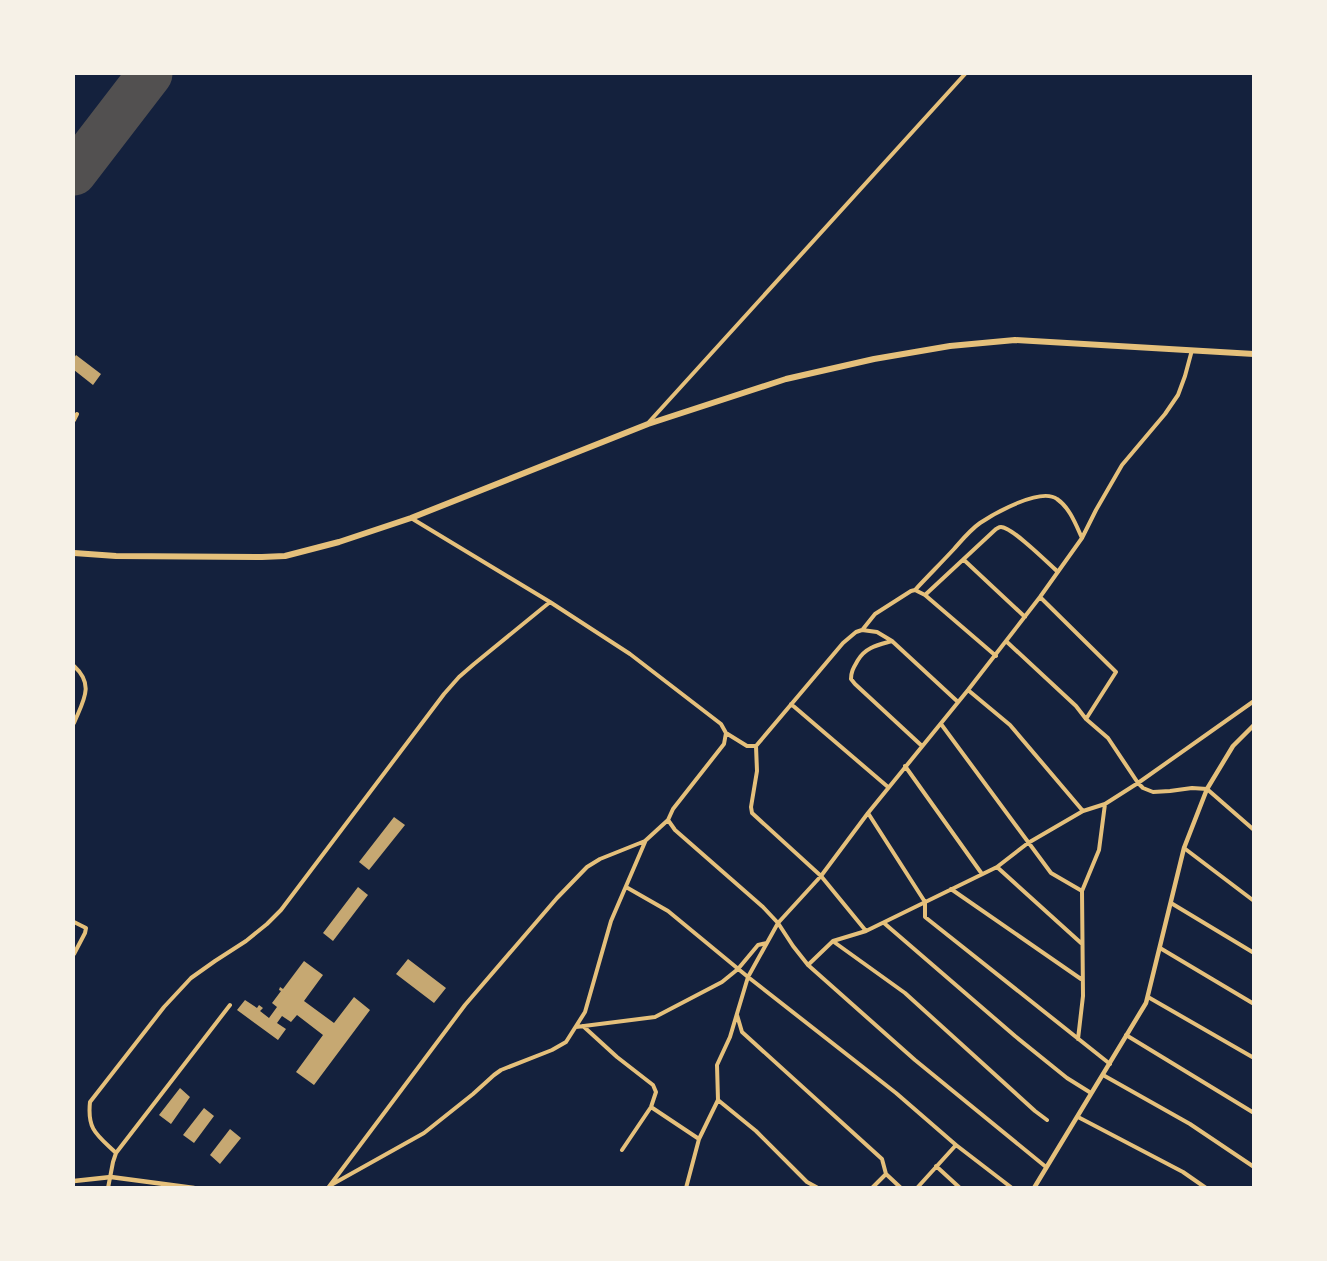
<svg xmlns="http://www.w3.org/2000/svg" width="1327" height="1261" viewBox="0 0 1327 1261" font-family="'Roboto Condensed',sans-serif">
	<rect width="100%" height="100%" fill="#14213d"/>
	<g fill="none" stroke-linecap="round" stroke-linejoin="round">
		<!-- runway -->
		<path stroke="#525050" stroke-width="45" d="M74,173L150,74"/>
	</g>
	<!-- building -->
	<path fill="#c6a872" d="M76,355L101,374L93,385L74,370V358Z
		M394,817L405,825L369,870L359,862Z
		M358,887L368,895L333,941L323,933Z
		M408,959L446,988L434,1003L396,974Z
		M304,961L323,975L304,1001L334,1023L354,997L370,1010L314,1085L296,1072L323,1035L297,1015L291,1022L282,1016L277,1023L286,1029L278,1040L237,1010L245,1000L257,1008L259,1005L263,1008L260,1011L269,1018L277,1007L272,1003L281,991L279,990L280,987L283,989Z
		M180,1088L190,1097L171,1124L159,1115Z
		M204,1108L214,1116L194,1143L183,1135Z
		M230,1129L241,1138L220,1164L210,1155Z"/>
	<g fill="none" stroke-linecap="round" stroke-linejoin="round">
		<!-- minor -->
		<path stroke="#e5c07b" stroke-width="4" d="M74,420L77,414
			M649,422L965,74
			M411,518L550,602L630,654L721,724L726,733L724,744L673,809L668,820L675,830L763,907L778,923L793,946L808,965L915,1060L1046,1167
			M964,560L1025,617
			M915,590C928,576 941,563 954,549C962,540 970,530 980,523C995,513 1041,487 1057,499C1070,508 1076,525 1082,538
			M925,595L996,529C998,528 999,527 1001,527C1012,527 1048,563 1058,572
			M1040,597L1116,672L1086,719
			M863,629L875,614L911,591L915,590L925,595L996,656
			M892,641C878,645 866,647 858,660C854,667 851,671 851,679L855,684L922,746
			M1007,642L1076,706L1086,719L1108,738L1138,783L1143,788L1153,792L1170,791L1192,788L1207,789L1254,830
			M74,666C95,685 83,701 74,723
			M968,690L1010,725L1083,811
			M791,704L888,787
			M941,724L1051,873L1082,891
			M726,733L747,746H756L843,643L856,632L862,630L877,632L892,641L958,702
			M756,746L757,771L751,807L752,813L821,876L866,931
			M905,766L982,874
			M868,813L925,902V917L1110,1064
			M1184,848L1254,901
			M997,867L1081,943
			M626,887L668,911L748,977L896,1093L956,1145L1012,1188
			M951,889L1081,979
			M1171,903L1254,953
			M74,922L86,928L85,933L74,954
			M884,923L1015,1036L1067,1078L1091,1093
			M834,942L905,993L1035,1111L1047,1120
			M1160,948L1254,1004
			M808,965L833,941L866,931L997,867L1028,843L1083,811L1105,804L1138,783L1254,701
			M1148,997L1254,1058
			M737,1015L742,1032L882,1159L886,1174L901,1188
			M583,1026L617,1057L653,1085L656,1092L651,1107L622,1150
			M576,1027L655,1017L722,982L738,969L758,945L767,943
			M1126,1035L1254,1113
			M1078,1039L1083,996L1082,891L1099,850L1105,804
			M1103,1075L1190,1124L1254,1167
			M718,1100L756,1131L807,1182L818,1188
			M651,1107L699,1139
			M1078,1117L1183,1172L1206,1188
			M116,1153C97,1135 87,1130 90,1102L164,1007L191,978L215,961L246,941L267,924L281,910L444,694L459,677L474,664L550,602
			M936,1166L960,1188
			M331,1185L424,1133L473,1094L494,1075L501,1070L552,1050L566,1042L585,1012L611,921L645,842
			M108,1188L113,1162L116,1153L230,1005
			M328,1188L465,1005L557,898L587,867L600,859L645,841L668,820
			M686,1188L699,1139L718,1100L717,1065L730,1037L748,977L778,923L821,876L868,813L968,690L1040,597L1082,538L1096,510L1122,465L1165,414L1178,395L1185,376L1192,350
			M872,1188L886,1174
			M917,1188L956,1145"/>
		<!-- tertiary -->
		<path stroke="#e5c07b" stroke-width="4.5" d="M74,1181L111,1177L194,1188
			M1034,1188L1146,1003L1184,848L1207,789L1233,746L1254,725"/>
		<!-- trunk -->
		<path stroke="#e5c07b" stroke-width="6" d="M74,553L116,556L262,557L285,556L339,542L411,518L648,424L786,379L874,359L950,346L1015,340L1254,354"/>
	</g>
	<!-- border -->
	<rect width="1327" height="1261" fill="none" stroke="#f6f1e7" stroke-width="150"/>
</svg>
